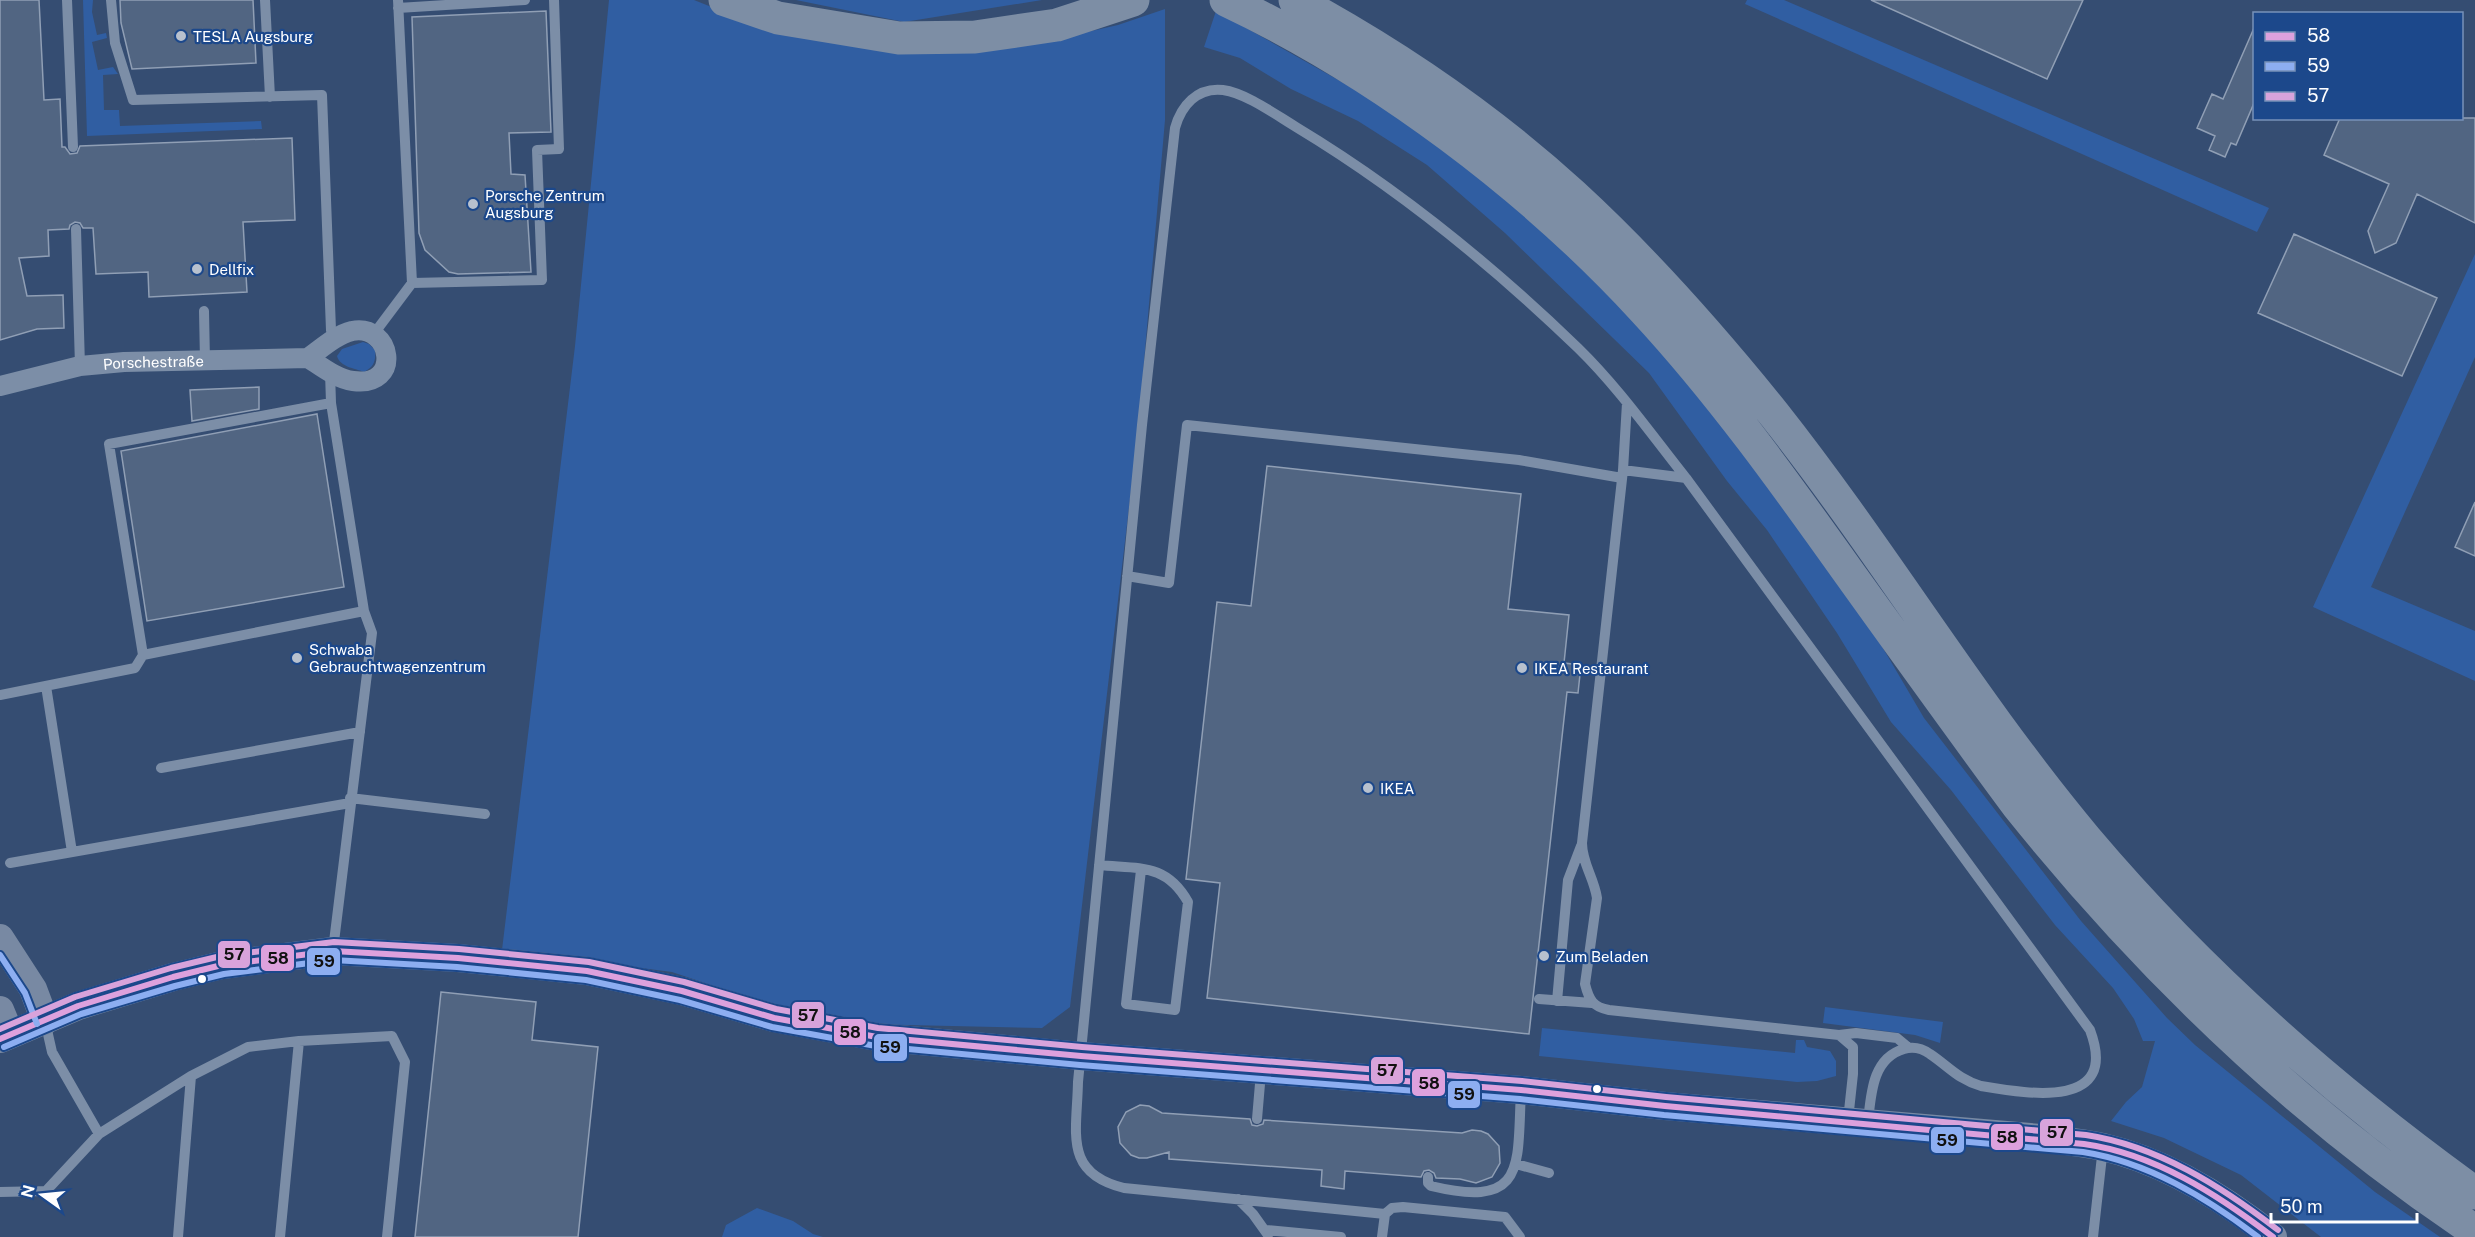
<svg xmlns="http://www.w3.org/2000/svg" width="2475" height="1237" viewBox="0 0 2475 1237" font-family="'Public Sans',sans-serif">
	<rect width="100%" height="100%" fill="#354d72"/>
	<!-- green -->
	<path fill="#305ea2" d="M83,0H93L92,12L97,35L106,33L107,38L92,42L98,70L113,67L118,74L103,75L104,110H119L120,126L261,121L262,129L87,136Z
		M609,0H694L744,20L1038,43L1118,25L1165,9V120L1138,431L1070,1007L1042,1028L863,1024L786,1010L672,972L502,950L575,346Z
		M796,0H1042L904,22Z
		M1747,0H1784L2269,208L2257,232L1745,4Z
		M1216,11L1395,112L1536,221L1674,359L1870,626L1924,718L2081,921L2167,1018L2195,1045L2375,1192L2440,1237H2321L2241,1175L2164,1138L2111,1121L2126,1102L2142,1087L2155,1041H2143L2134,1019L2113,988L2055,925L1951,790L1891,722L1837,633L1767,530L1727,481L1649,373L1505,233L1427,165L1358,121L1291,89L1240,58L1204,47Z
		M2475,254V357L2371,587L2475,631V681L2313,607Z
		M363,342L369,344L375,350C376,361 374,367 364,372C354,368 340,367 337,356L342,349Z
		M1825,1007L1943,1022L1940,1043L1915,1035L1823,1023Z
		M1542,1028L1795,1053L1796,1040H1804L1807,1047L1830,1051L1836,1061V1076L1817,1081L1797,1082L1539,1056Z
		M757,1208L793,1221L813,1234L823,1237H722L726,1225Z"/>
	<!-- building -->
	<path fill="#516582" stroke="#909fb5" stroke-width="1.5" d="M0,0H39L44,100L60,99L62,147H65L70,154L77,153L80,146L292,138L295,220L243,222L247,292L149,297L148,272L96,274L93,228H83L80,223L75,222L70,225L69,229L48,230L49,256L19,258L27,296L63,295L64,328L37,329L0,340Z
		M120,0H253L256,63L132,69L121,23Z
		M1871,0H2083L2047,79Z
		M546,11L551,132L509,133L511,174L525,175L531,272L458,274L449,272L425,250L419,233L412,17Z
		M2254,28V103L2236,145L2231,143L2225,157L2209,150L2215,136L2197,128L2212,94L2223,99Z
		M2340,118H2475V223L2417,194L2396,243L2375,253L2368,231L2389,184L2324,155Z
		M2294,234L2437,298L2402,376L2258,313Z
		M259,387V409L192,421L190,390Z
		M317,414L344,587L147,621L121,451Z
		M1267,466L1521,494L1508,609L1569,615L1564,663L1581,665L1578,693L1567,692L1529,1034L1207,998L1220,883L1186,879L1217,602L1251,606Z
		M2475,502V556L2455,547Z
		M441,992L536,1002L532,1040L598,1047L578,1237H415Z
		M1140,1105L1149,1106L1162,1113L1250,1119L1252,1125L1257,1126L1263,1124L1264,1120L1462,1133L1472,1130L1481,1131L1488,1134L1499,1146L1500,1163L1492,1177L1476,1183L1460,1179L1436,1178L1434,1173L1429,1170L1424,1171L1421,1177L1345,1171L1344,1189L1321,1186L1322,1170L1169,1159V1152L1147,1158H1139L1131,1155L1120,1143L1118,1127L1126,1112Z"/>
	<g fill="none" stroke-linecap="round" stroke-linejoin="round">
		<!-- lane -->
		<path stroke="#7c8ea7" stroke-width="10" d="M67,0L73,147
			M111,0L115,43L133,100L322,95L331,330L333,340
			M265,0L270,97
			M398,0L412,283
			M398,8L525,0
			M76,229L80,366
			M204,311L205,361
			M373,335L412,283L542,280L537,150L559,149L554,0
			M330,372L331,403L364,611L372,633L333,950
			M1627,403L1623,470L1582,843C1582,863 1594,878 1597,898L1585,984C1589,1000 1593,1007 1609,1010L1839,1035L1856,1033L1897,1038L1909,1048
			M1623,470L1686,478
			M1127,576L1169,583L1187,425L1519,460L1622,478
			M143,655L109,444L331,403
			M46,686L72,852
			M0,695L135,668L143,655L364,611
			M161,768L360,732
			M350,798L485,814
			M10,863L350,803
			M1099,865C1139,869 1166,863 1188,902L1175,1010L1126,1004L1141,870
			M1539,999L1592,1003
			M1557,1001L1568,880L1581,846
			M45,1021L52,1052L99,1134
			M1839,1035L1853,1047V1074L1848,1120
			M299,1041L392,1036L405,1062L387,1237
			M191,1076L248,1047L299,1041L280,1237
			M1257,1119L1261,1072
			M1516,1164L1549,1173
			M1428,1177V1183L1431,1186C1527,1209 1517,1166 1521,1091
			M0,1192L46,1191L99,1134L191,1076L178,1237
			M1238,1199L1253,1214L1268,1235
			M1385,1214L1124,1188C1063,1173 1077,1133 1078,1082L1142,425L1175,128C1181,106 1197,87 1223,90C1246,93 1276,115 1296,127C1399,189 1492,265 1578,348C1618,387 1651,434 1686,478L2090,1030C2120,1110 2029,1094 1981,1086C1959,1080 1948,1066 1930,1054C1923,1049 1914,1046 1904,1049C1872,1058 1871,1095 1868,1122
			M1266,1230L1341,1237
			M1382,1237L1385,1214L1392,1208L1403,1207L1505,1217L1520,1237
			M2093,1237L2103,1147"/>
		<!-- street -->
		<path stroke="#7c8ea7" stroke-width="20" id="s1" d="M0,386L80,366L124,362L308,358C322,348 336,335 352,331C392,323 403,388 353,381C337,379 322,367 308,358"/>
		<!-- secondary -->
		<path stroke="#7889a3" stroke-width="28" d="M0,938L33,989L45,1021
			M0,1010L10,1034
			M0,1039L78,1006L173,977L222,965L333,951L458,958L587,971L682,991L774,1018L877,1037L1081,1056L1521,1090L1665,1106L2053,1139C2069,1142 2087,1143 2103,1147C2164,1161 2225,1199 2273,1237"/>
		<!-- highway -->
		<path stroke="#7d8ea5" stroke-width="33" d="M725,0L778,18L899,38L975,37L1057,25L1133,0
			M1226,0C1378,72 1530,186 1644,310C1720,392 1785,483 1849,573C1905,651 1961,729 2018,806C2149,969 2301,1115 2475,1231
			M1295,0C1393,53 1490,119 1573,195C1646,262 1712,337 1774,414C1883,552 1973,704 2086,839C2200,974 2332,1090 2475,1193"/>
		<defs>
			<path id="bus-1" d="M0,1039L78,1006L173,977L222,965L333,951L458,958L587,971L682,991L774,1018L877,1037L1081,1056L1521,1090L1665,1106L2084,1144C2155,1154 2217,1194 2273,1237"/>
			<path id="bus-2" d="M0,955L25,993L37,1024
				M4,1047L81,1014L175,986L224,974L333,960L457,967L586,980L680,1000L772,1027L876,1046L1080,1065L1520,1099L1664,1115L2083,1152C2148,1162 2207,1198 2258,1237"/>
			<path id="bus-3" d="M0,1029L75,997L171,968L221,956L334,942L459,949L589,962L684,982L776,1009L878,1028L1082,1047L1522,1081L1666,1097L2086,1135C2158,1146 2221,1186 2278,1230"/>
		</defs>
		<!-- bus-1 casing -->
		<use href="#bus-1" stroke="#1c488b" stroke-width="10"/>
		<!-- bus-2 casing -->
		<use href="#bus-2" stroke="#1c488b" stroke-width="10"/>
		<!-- bus-3 casing -->
		<use href="#bus-3" stroke="#1c488b" stroke-width="10"/>
		<!-- bus-1 -->
		<use href="#bus-1" stroke="#dda1dd" stroke-width="6"/>
		<!-- bus-2 -->
		<use href="#bus-2" stroke="#8daef1" stroke-width="6"/>
		<!-- bus-3 -->
		<use href="#bus-3" stroke="#d8a3db" stroke-width="6"/>
	</g>
	<!-- markers -->
	<g fill="#b8c1ce" stroke="#1c488b" stroke-width="2">
		<circle cx="181" cy="36" r="6"/>
		<circle cx="473" cy="204" r="6"/>
		<circle cx="197" cy="269" r="6"/>
		<circle cx="297" cy="658" r="6"/>
		<circle cx="1522" cy="668" r="6"/>
		<circle cx="1368" cy="788" r="6"/>
		<circle cx="1544" cy="956" r="6"/>
	</g>
	<g fill="#fff" stroke="#1c488b" stroke-width="2">
		<circle cx="202" cy="979" r="5"/>
		<circle cx="1597" cy="1089" r="5"/>
	</g>
	<g text-anchor="middle" dominant-baseline="central" stroke-width="4.5" stroke-linejoin="round" paint-order="stroke">
		<!-- poi labels -->
		<g font-size="15" fill="#fff" stroke="#1c488b" text-anchor="start">
			<text x="193" y="36">TESLA Augsburg</text>
			<text x="485" y="195">Porsche Zentrum<tspan x="485" dy="17">Augsburg</tspan></text>
			<text x="209" y="269">Dellfix</text>
			<text x="309" y="649">Schwaba<tspan x="309" dy="17">Gebrauchtwagenzentrum</tspan></text>
			<text x="1534" y="668">IKEA Restaurant</text>
			<text x="1380" y="788">IKEA</text>
			<text x="1556" y="956">Zum Beladen</text>
		</g>
		<!-- street labels -->
		<g font-size="15" fill="#fff" stroke="#1c488b">
			<text stroke="none"><textPath href="#s1" startOffset="156">Porschestraße</textPath></text>
		</g>
	</g>
	<g stroke="#1c488b" stroke-width="2">
		<rect x="217" y="940" width="34" height="29" rx="6" fill="#d8a3db"/>
		<rect x="260" y="944" width="35" height="28" rx="6" fill="#dda1dd"/>
		<rect x="306" y="947" width="35" height="29" rx="6" fill="#8daef1"/>
		<rect x="791" y="1001" width="34" height="28" rx="6" fill="#d8a3db"/>
		<rect x="833" y="1018" width="34" height="28" rx="6" fill="#dda1dd"/>
		<rect x="873" y="1033" width="35" height="29" rx="6" fill="#8daef1"/>
		<rect x="1370" y="1056" width="34" height="29" rx="6" fill="#d8a3db"/>
		<rect x="1411" y="1068" width="35" height="29" rx="6" fill="#dda1dd"/>
		<rect x="1447" y="1080" width="34" height="29" rx="6" fill="#8daef1"/>
		<rect x="2039" y="1118" width="35" height="29" rx="6" fill="#d8a3db"/>
		<rect x="1990" y="1123" width="34" height="28" rx="6" fill="#dda1dd"/>
		<rect x="1930" y="1126" width="35" height="28" rx="6" fill="#8daef1"/>
	</g>
	<g font-size="16" text-anchor="middle" font-weight="bold" fill="#111">
		<text x="234" y="960">57</text>
		<text x="278" y="964">58</text>
		<text x="324" y="967">59</text>
		<text x="808" y="1021">57</text>
		<text x="850" y="1038">58</text>
		<text x="890" y="1053">59</text>
		<text x="1387" y="1076">57</text>
		<text x="1429" y="1089">58</text>
		<text x="1464" y="1100">59</text>
		<text x="2057" y="1138">57</text>
		<text x="2007" y="1143">58</text>
		<text x="1947" y="1146">59</text>
	</g>
	<!-- legend -->
	<rect x="2253" y="12" width="210" height="108" fill="#1c488b" stroke="#7791b9" stroke-width="1.5"/>
	<rect x="2265" y="32" width="30" height="9" fill="#dda1dd" stroke="#7791b9" stroke-width="1.5"/>
	<text x="2307" y="42" font-size="18" fill="#ffffff">58</text>
	<rect x="2265" y="62" width="30" height="9" fill="#8daef1" stroke="#7791b9" stroke-width="1.5"/>
	<text x="2307" y="72" font-size="18" fill="#ffffff">59</text>
	<rect x="2265" y="92" width="30" height="9" fill="#d8a3db" stroke="#7791b9" stroke-width="1.5"/>
	<text x="2307" y="102" font-size="18" fill="#ffffff">57</text>
	<!-- north arrow -->
	<g transform="translate(42 1195) rotate(285)" stroke="#1c488b" stroke-width="4.5" paint-order="stroke">
	<path d="M0-4.5L10 22L0 15L-10 22Z" fill="#ffffff"/>
	<text y="-9" font-size="16" font-weight="bold" text-anchor="middle" fill="#ffffff">N</text>
	</g>
	<!-- scale -->
	<path d="M2271 1213v9h146v-9" fill="none" stroke="#ffffff" stroke-width="3"/>
	<text x="2280" y="1213" font-size="18" fill="#ffffff" stroke="#1c488b" stroke-width="4.5" paint-order="stroke">50 m</text>
</svg>
